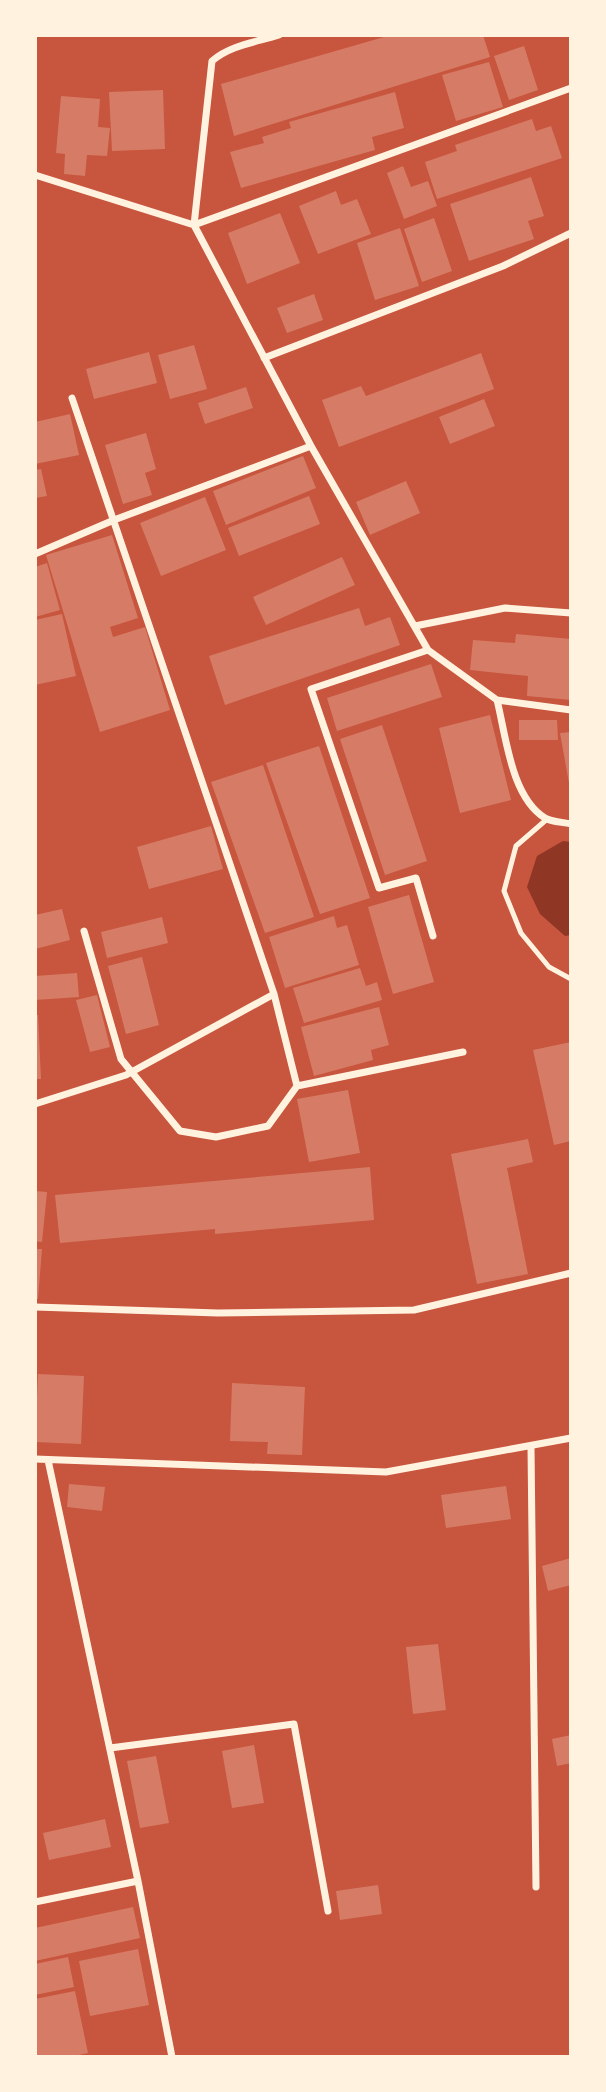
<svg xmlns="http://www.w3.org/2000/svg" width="606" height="2092" viewBox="0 0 606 2092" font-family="Cabin,sans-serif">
	<rect width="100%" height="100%" fill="#c8553d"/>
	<!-- water -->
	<path fill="#8f3625" d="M563,841L571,842V935L565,936L540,914L527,887L537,856Z"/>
	<!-- building -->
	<path fill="#d67c66" d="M391,35H483L490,57L234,136L221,84Z
		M524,46L538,90L509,100L494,56Z
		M489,62L503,107L456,121L442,75Z
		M163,90L165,149L112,151L109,92Z
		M395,92L404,128L372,137L375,150L241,188L230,152L264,143L262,137L291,128L289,122Z
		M61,96L100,99L98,127L110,128L107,156L87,155L85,176L64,174L65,154L56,153Z
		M532,119L536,131L551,126L562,158L437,199L425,162L457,151L455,145Z
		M403,166L411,187L428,181L437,206L404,219L387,173Z
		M531,177L544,216L528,221L534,239L469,261L450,204Z
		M336,191L341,205L357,199L371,234L318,254L299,206Z
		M280,213L300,263L247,284L228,233Z
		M434,218L452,271L422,282L404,229Z
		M400,228L419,286L375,300L357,243Z
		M314,294L323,320L287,333L277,308Z
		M194,345L207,389L170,399L158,355Z
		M149,352L157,383L94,399L86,369Z
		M481,353L494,389L339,447L322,400L361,386L366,396Z
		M246,387L253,408L205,424L198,403Z
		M484,399L495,426L450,444L439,417Z
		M70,414L79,455L35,464V422Z
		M146,433L156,469L145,473L152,495L123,504L105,445Z
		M303,456L316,488L226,525L213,491Z
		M41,469L47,496L35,498V470Z
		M406,481L420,513L370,535L356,502Z
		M309,496L320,524L239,556L228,528Z
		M205,497L226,550L161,576L140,523Z
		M112,535L138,618L110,627L113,637L145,627L170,710L100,732L46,555Z
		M342,557L355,585L266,625L253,597Z
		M47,563L60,610L35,617V567Z
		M359,608L365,626L390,617L400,645L225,705L209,656Z
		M62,614L76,676L35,685V620Z
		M516,634L571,639V700L527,696L528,676L470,670L473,640L515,643Z
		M431,664L442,697L337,731L327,698Z
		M490,715L511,800L460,813L439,728Z
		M519,720H557L558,740H519Z
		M382,725L427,861L385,875L340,739Z
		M571,732V789H570L560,733Z
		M319,746L370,898L320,914L266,763Z
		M263,765L314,917L265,933L211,782Z
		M211,826L223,869L149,889L137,847Z
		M409,895L434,982L393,994L368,907Z
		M62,909L70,940L35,949V915Z
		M334,916L337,928L347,925L359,965L285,988L269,937Z
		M162,917L168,943L107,958L101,932Z
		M142,957L159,1025L126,1034L108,966Z
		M360,968L366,986L377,982L382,1000L304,1023L293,988Z
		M77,973L79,997L35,1000V976Z
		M97,995L110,1047L90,1052L76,1000Z
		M379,1007L389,1045L371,1050L373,1060L314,1076L301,1027Z
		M35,1015H38L41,1079H35Z
		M571,1042V1141L554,1145L533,1050Z
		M348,1090L360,1153L309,1162L297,1099Z
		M528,1139L533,1162L507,1168L528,1274L477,1284L451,1154Z
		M370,1167L374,1220L215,1234V1229L60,1243L55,1195Z
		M35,1191L47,1192L42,1242L35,1241Z
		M35,1249H42L38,1299H35Z
		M38,1374L84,1376L81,1444L35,1442Z
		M232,1383L305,1387L302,1455L267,1454L268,1442L230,1441Z
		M69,1484L105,1487L102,1511L67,1507Z
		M506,1486L511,1519L446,1528L441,1495Z
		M571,1558V1585L548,1591L542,1566Z
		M438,1644L446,1710L413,1714L406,1647Z
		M571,1735V1763L557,1766L552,1739Z
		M254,1745L264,1803L232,1808L222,1751Z
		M156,1756L169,1823L140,1828L127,1761Z
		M105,1819L111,1847L49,1860L43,1833Z
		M378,1885L382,1914L340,1920L336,1891Z
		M133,1907L140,1938L35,1961V1928Z
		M138,1949L149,2005L90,2016L79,1961Z
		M68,1957L74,1987L35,1995V1964Z
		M75,1991L88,2053L69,2057H35V1999Z"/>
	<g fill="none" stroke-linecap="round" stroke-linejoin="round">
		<!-- service -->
		<path stroke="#fff3e0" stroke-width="5" d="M546,820L516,846L504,891L521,933L549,967L571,979"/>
		<!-- minor -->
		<path stroke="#fff3e0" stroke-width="7" d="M279,35C257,42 230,45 212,61L194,225L571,88
			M35,175L194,225L311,446L428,650L497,700L571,710
			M264,358L503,266L571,233
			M72,398L274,994L297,1086
			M35,554L114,520L311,446
			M415,626L505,608L571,613
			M428,650L311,689L379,888L416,878L433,936
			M497,700C506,736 511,797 545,818C551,822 563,822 571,824
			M84,931L121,1059L180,1131L216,1137L268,1126L297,1086L463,1052
			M35,1104L126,1075L274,994
			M35,1307L218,1313L414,1310L571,1273
			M531,1447L536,1887
			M35,1459L386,1472L571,1438
			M48,1460L138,1881L172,2057
			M110,1748L294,1724L328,1911
			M35,1902L138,1881"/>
	</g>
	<!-- border -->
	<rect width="606" height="2092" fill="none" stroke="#fff3e0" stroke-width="74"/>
</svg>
